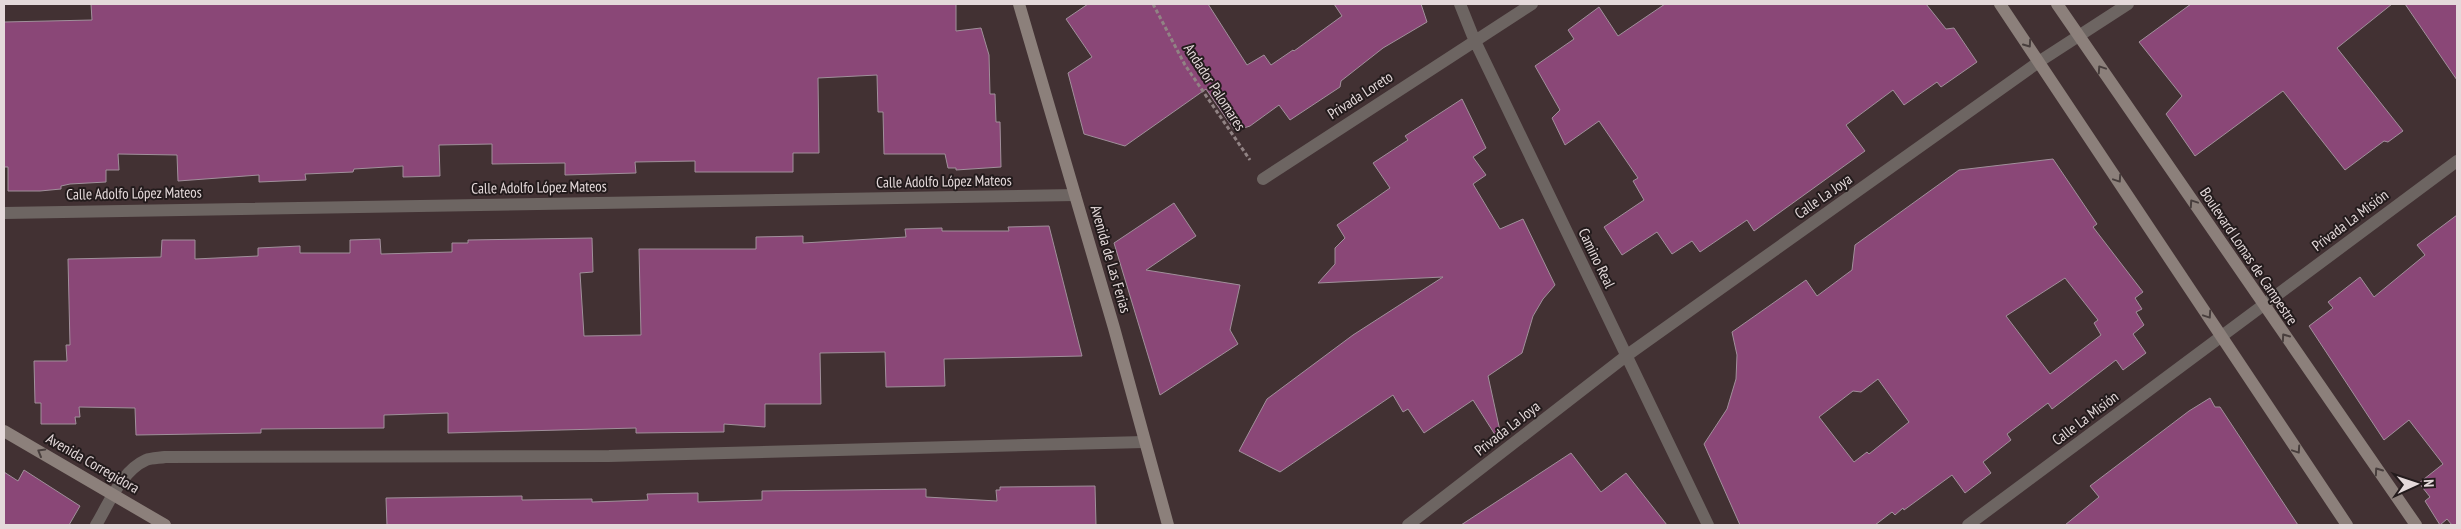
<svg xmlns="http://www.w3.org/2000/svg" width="2461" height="529" viewBox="0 0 2461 529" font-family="'PT Sans Narrow',sans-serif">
	<rect width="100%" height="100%" fill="#423133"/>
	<!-- building -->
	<path fill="#8a4777" stroke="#a1909b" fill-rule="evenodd" d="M91,4H956V31L981,28L989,55L990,94H995L996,122H1000L1001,167L956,170V168H948L945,154H884L883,112H878L877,75L818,78L819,153H793V172H695V161L635,162L636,173L565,175V163L492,164V144L439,145L440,176L403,177V166L354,169L353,172L305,174L306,180L259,182V175L178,181L177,155L118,154L119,170H106V182L70,184L61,186V189L40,191H8V167H4V22L92,20Z
		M1088,4H1208L1247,65L1264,55L1271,65L1293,50L1294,51L1342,16L1334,4H1421L1427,22L1383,48L1341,81L1340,87L1290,120L1279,105L1250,126L1235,131L1206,89L1125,146L1084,134L1068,73L1092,57L1066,19Z
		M1665,4H1926L1946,29L1954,28L1977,62L1941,87L1937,82L1904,105L1893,90L1846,125L1865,151L1754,231L1747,220L1700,252L1692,241L1672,254L1657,232L1622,255L1604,227L1644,200L1633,181L1638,178L1599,121L1565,145L1552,118L1560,110L1535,66L1574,39L1568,30L1599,7L1618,36Z
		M2191,4H2392L2337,48L2403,131L2388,142L2384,141L2345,170L2283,91L2195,156L2166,114L2182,96L2139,42Z
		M2405,4H2457V80Z
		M1462,99L1486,148L1473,157L1486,175L1473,184L1500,229L1523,219L1555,285L1543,299L1533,316L1522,353L1488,376L1502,440L1499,441L1473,400L1424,433L1408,409L1403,412L1393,395L1280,472L1239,451L1267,399L1353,335L1443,277L1318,283L1335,264V248L1345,238L1337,225L1390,188L1373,163L1408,140L1405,136Z
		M2053,159L2097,224L2093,227L2143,292L2135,298L2142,309L2136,312L2144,325L2133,334L2146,353L2123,370L2116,360L2052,409L2048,403L2007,434L2011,440L1983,462L1991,473L1965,493L1952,475L1904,510L1903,508L1895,515L1892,512L1875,525H1740L1704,444L1727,409L1736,379L1737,355L1732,332L1806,280L1817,296L1852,270L1855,245L1959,170ZM2065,278L2098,320L2094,323L2101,335L2050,374L2006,316ZM1878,379L1909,422L1869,454L1867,452L1854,462L1819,417L1853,391L1861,392Z
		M1174,203L1196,236L1146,270L1240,285L1230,330L1238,344L1160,395L1114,243Z
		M2457,215V525H2452L2447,519L2440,525L2425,501L2430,497L2419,483L2443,464L2409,420L2384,440L2309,326L2333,308L2328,302L2360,277L2374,297L2425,255L2417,245Z
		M1049,226L1082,356L944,359L945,386L886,387L885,352L820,353L821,404H765V427L724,424V432L636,433V428L448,433V413L384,415V428L261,429V433L136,435L135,408L79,407L80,417H75L76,424H41V403H35L34,361H67L66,345H70L68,259L161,257L162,240H195V259L258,256V248L300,246V253H350V240L380,239L381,254L452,252V243H468V240L592,238L593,272L580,273L584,336L641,335L639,249H756V237L803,236V243L906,237L905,229L942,228V231H1009L1008,227Z
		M2210,398L2215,407H2220L2298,525H2065L2099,497L2090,486L2189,411Z
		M1571,453L1601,492L1626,473L1667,525H1461Z
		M24,470L80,506L69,525H4V472L18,481Z
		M1095,486L1096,525H387L386,498L522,496V500L592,499V502L648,500L647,494L698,493V502L762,500V491L926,489V497L997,501L996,490H1000V487Z"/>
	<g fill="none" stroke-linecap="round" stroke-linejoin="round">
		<!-- path -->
		<path stroke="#918384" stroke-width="3" stroke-dasharray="4 2.5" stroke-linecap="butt" d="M1153,4L1185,65L1250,160"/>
		<!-- street -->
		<path stroke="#6d6562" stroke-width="12" d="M1460,4L1474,39L1708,525
			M1263,179L1532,4
			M4,213L1075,195
			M96,525C109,504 121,471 146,460C151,458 159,458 165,457L609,456L1144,442
			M1408,525L1626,356L2040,61L2128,4
			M1968,525L2457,161"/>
		<!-- secondary -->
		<path stroke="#8c807b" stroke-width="12" d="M1019,4L1114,328L1168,525
			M2000,4L2347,525
			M2057,4L2416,525
			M4,431L165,525"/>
	</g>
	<!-- one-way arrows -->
	<defs><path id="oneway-chevron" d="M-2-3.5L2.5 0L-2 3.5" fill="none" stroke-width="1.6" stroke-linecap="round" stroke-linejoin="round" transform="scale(1.25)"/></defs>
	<g stroke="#483e3d">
		<use href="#oneway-chevron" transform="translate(2028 44) rotate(55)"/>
		<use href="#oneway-chevron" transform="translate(2101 69) rotate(-124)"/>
		<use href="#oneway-chevron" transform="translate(2118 179) rotate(56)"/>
		<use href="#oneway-chevron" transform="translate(2193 203) rotate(-124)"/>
		<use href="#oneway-chevron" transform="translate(2208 315) rotate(56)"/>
		<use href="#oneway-chevron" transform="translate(2285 337) rotate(-125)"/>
		<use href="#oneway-chevron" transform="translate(2297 450) rotate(56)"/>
		<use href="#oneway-chevron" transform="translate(41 452) rotate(-150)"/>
		<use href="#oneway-chevron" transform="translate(2378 471) rotate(-125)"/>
	</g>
	<g text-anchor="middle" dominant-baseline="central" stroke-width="4" stroke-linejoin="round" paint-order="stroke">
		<!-- street labels -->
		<g font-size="15" fill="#e4d9da" stroke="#231b1c">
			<text transform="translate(1215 87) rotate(57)">Andador Palomares</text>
			<text transform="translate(1360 95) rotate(-33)">Privada Loreto</text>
			<text transform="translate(944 181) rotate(-1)">Calle Adolfo López Mateos</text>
			<text transform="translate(539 187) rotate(-1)">Calle Adolfo López Mateos</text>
			<text transform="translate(134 193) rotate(-1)">Calle Adolfo López Mateos</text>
			<text transform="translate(1823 196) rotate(-35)">Calle La Joya</text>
			<text transform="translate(2350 220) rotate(-37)">Privada La Misión</text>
			<text transform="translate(2249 256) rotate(56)">Boulevard Lomas de Campestre</text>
			<text transform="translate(1597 258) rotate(64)">Camino Real</text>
			<text transform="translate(1111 259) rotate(74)">Avenida de Las Ferias</text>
			<text transform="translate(2085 418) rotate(-37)">Calle La Misión</text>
			<text transform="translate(1507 428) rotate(-38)">Privada La Joya</text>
			<text transform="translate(93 463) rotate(30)">Avenida Corregidora</text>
		</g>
	</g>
	<!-- border -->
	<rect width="2461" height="529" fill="none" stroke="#e4d9da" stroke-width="10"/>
	<!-- north arrow -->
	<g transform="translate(2416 484) rotate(87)" stroke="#231b1c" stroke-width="4" paint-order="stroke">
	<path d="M0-4L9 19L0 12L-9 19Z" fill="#e4d9da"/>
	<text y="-8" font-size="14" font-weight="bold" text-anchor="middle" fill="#e4d9da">N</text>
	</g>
</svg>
